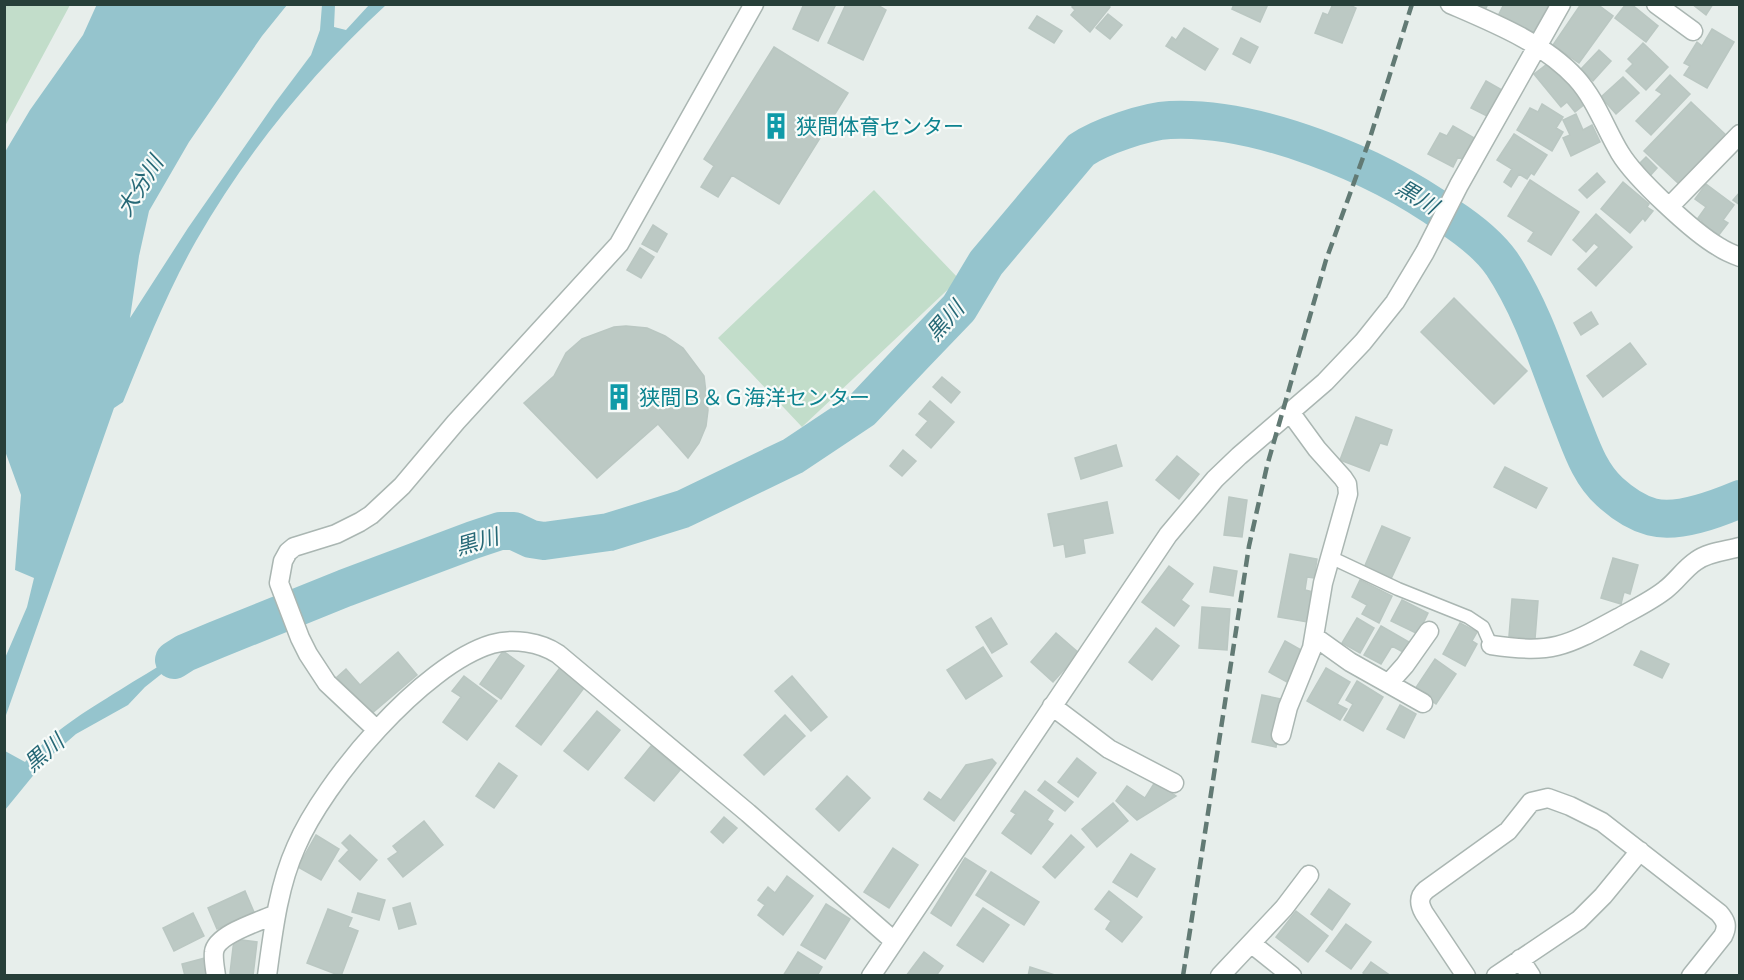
<svg xmlns="http://www.w3.org/2000/svg" width="1744" height="980" viewBox="0 0 1744 980" font-family="Figtree,'Noto Sans JP',sans-serif">
	<rect width="100%" height="100%" fill="#e7eeeb"/>
	<!-- green -->
	<path fill="#c2ddca" d="M5,4L70,5L5,126L4,5Z
		M874,190L959,279L802,427L718,338Z"/>
	<!-- water -->
	<path fill="#95c4cd" d="M97,4L287,5L262,36L189,142L149,211L139,256L130,318L188,228L275,103L311,55L320,30L322,5H335L334,27L346,30L369,5H386C311,74 247,152 196,241C167,292 145,348 123,402L114,408L5,718V658L27,607L34,578L15,570L21,495L5,451V152L30,110L83,35Z
		M225,630L219,643L169,668L145,687L128,705L76,734L45,761L5,810V751L25,762C53,731 84,712 120,690C155,668 189,648 225,630Z"/>
	<g fill="none" stroke-linecap="round" stroke-linejoin="round">
		<!-- river -->
		<path stroke="#95c4cd" stroke-width="38" d="M174,660L185,653L216,640L345,588L473,540L500,531H514L531,539L544,541L609,532L683,509L793,456L862,410L914,355L959,308L986,263L1081,150C1100,137 1146,121 1170,120C1258,116 1377,165 1448,216C1468,229 1488,244 1502,264C1534,312 1550,368 1571,421C1581,446 1589,473 1610,492C1621,502 1637,513 1652,517C1678,524 1716,509 1740,499"/>
	</g>
	<!-- building -->
	<path fill="#bcc9c4" stroke="#bac7c2" stroke-width="1.5" d="M804,4H836L818,41L793,29Z
		M846,4H876L886,10L863,60L828,43Z
		M1074,4H1107L1110,7L1090,32L1071,15L1075,10L1072,7Z
		M1234,4H1268L1260,22L1232,9Z
		M1333,4H1348L1356,8L1342,43L1315,33L1323,13L1328,15Z
		M1467,4H1488L1484,12Z
		M1504,4H1549L1532,35L1498,16Z
		M1581,4H1597L1613,16L1579,63L1553,45Z
		M1626,4H1631L1658,26L1646,42L1615,18Z
		M1692,4H1713L1706,15Z
		M1108,14L1122,25L1110,39L1096,28Z
		M1037,16L1062,31L1054,43L1029,28Z
		M1184,28L1218,49L1205,70L1166,46L1172,37L1176,40Z
		M1712,29L1734,42L1707,88L1684,75L1690,66L1684,63L1697,42L1702,46Z
		M1241,38L1258,47L1250,63L1233,54Z
		M1643,43L1668,67L1646,90L1626,71L1633,64L1628,59Z
		M774,47L848,93L779,204L732,175L718,197L701,187L714,166L704,159Z
		M1599,50L1611,61L1593,81L1581,69Z
		M1551,61L1585,104L1575,112L1567,102L1561,107L1534,74Z
		M1670,75L1690,94L1651,135L1636,121L1662,94L1656,90Z
		M1623,77L1639,93L1616,114L1601,97Z
		M1486,81L1502,90L1497,99L1501,101L1491,118L1471,108Z
		M1691,102L1727,136L1680,185L1644,151Z
		M1542,104L1563,117L1556,128L1563,132L1552,151L1517,130L1530,108L1538,112Z
		M1576,114L1583,130L1592,125L1600,142L1571,156L1563,138L1570,135L1563,120Z
		M1453,126L1476,139L1464,160L1458,157L1453,167L1428,154L1440,133L1447,136Z
		M1514,134L1547,155L1534,175L1531,173L1527,179L1519,174L1511,187L1504,182L1512,169L1497,160Z
		M1646,157L1657,168L1649,177L1637,166Z
		M1597,173L1605,182L1587,198L1579,190Z
		M1530,180L1579,212L1551,255L1528,241L1534,232L1508,216Z
		M1623,182L1649,204L1647,207L1653,211L1645,221L1643,218L1630,233L1601,209Z
		M1706,184L1734,205L1723,220L1728,223L1715,240L1697,226L1702,221L1698,218L1706,207L1695,199Z
		M1740,192V205L1733,200Z
		M1596,214L1632,247L1596,286L1578,269L1599,247L1594,243L1586,252L1573,240Z
		M653,225L667,234L657,252L642,244Z
		M640,248L654,257L641,278L627,270Z
		M1454,298L1527,371L1494,404L1421,332Z
		M1591,312L1598,324L1581,335L1574,323Z
		M626,326L647,328L665,336L683,348L704,376L708,410L706,426L699,443L688,458L658,424L597,478L524,403L554,376L566,353L582,339L614,327Z
		M1630,343L1646,364L1603,397L1587,376Z
		M942,377L960,392L951,403L933,387Z
		M930,401L954,422L931,448L916,435L928,421L919,414Z
		M1356,417L1392,430L1387,445L1380,443L1369,471L1340,460Z
		M1116,445L1122,466L1081,479L1075,458Z
		M903,450L916,461L902,476L890,466Z
		M1177,456L1199,474L1179,499L1156,480Z
		M1505,467L1547,488L1536,508L1494,487Z
		M1229,497L1247,500L1242,537L1224,535Z
		M1107,502L1113,533L1083,539L1085,553L1066,557L1064,544L1054,546L1048,514Z
		M1382,526L1410,538L1390,581L1363,570Z
		M1290,554L1317,559L1314,578L1307,577L1305,590L1318,593L1313,623L1278,617Z
		M1613,558L1638,565L1630,594L1624,592L1621,604L1601,598Z
		M1169,566L1193,584L1181,600L1189,606L1174,626L1142,602Z
		M1214,567L1237,571L1233,596L1210,592Z
		M1360,580L1392,596L1379,623L1362,614L1367,605L1352,597Z
		M1512,599L1538,601L1535,639L1509,636Z
		M1402,600L1428,613L1418,634L1391,621Z
		M1202,607L1230,609L1227,650L1199,648Z
		M991,618L1007,644L992,653L976,627Z
		M1357,618L1374,628L1360,653L1342,643Z
		M1460,623L1477,632L1472,641L1477,644L1465,666L1443,654Z
		M1381,626L1409,642L1403,652L1392,646L1381,664L1364,655Z
		M1156,628L1179,646L1152,680L1129,662Z
		M1056,633L1079,653L1053,682L1031,662Z
		M1285,641L1303,651L1287,682L1269,672Z
		M983,647L1002,676L966,699L947,670Z
		M503,651L524,666L501,699L480,684Z
		M1641,651L1669,664L1662,678L1634,665Z
		M398,652L417,675L370,715L337,677L346,669L360,685Z
		M1435,659L1456,674L1436,704L1415,689Z
		M562,665L587,684L541,745L516,726Z
		M1326,668L1350,682L1337,704L1347,709L1340,720L1307,701Z
		M464,676L497,701L467,740L443,722L461,697L452,691Z
		M792,676L827,717L811,731L775,691Z
		M1357,681L1383,697L1363,731L1344,720L1353,704L1346,700Z
		M1262,695L1286,700L1276,747L1252,742Z
		M1400,705L1416,714L1404,738L1387,729Z
		M597,711L620,730L588,770L564,751Z
		M785,715L805,736L764,775L744,755Z
		M651,746L680,770L654,801L625,778Z
		M1077,758L1096,773L1078,797L1058,782Z
		M992,759L996,763L954,821L924,799L929,792L941,800L966,765Z
		M499,763L517,776L494,808L476,796Z
		M847,776L870,798L839,831L816,809Z
		M1045,781L1073,802L1065,811L1038,790Z
		M1155,782L1176,796L1137,820L1116,801L1127,786L1145,798Z
		M1025,791L1053,811L1047,820L1053,824L1031,854L1002,833L1016,814L1011,811Z
		M1113,803L1128,821L1097,847L1082,829Z
		M724,817L737,828L723,843L711,832Z
		M424,821L443,845L403,877L388,859L398,852L393,846Z
		M316,835L339,849L321,880L298,867Z
		M350,835L377,860L360,880L339,861L349,850L342,843Z
		M1071,835L1084,847L1055,878L1043,867Z
		M893,848L918,865L889,908L864,892Z
		M1131,854L1155,869L1137,897L1113,882Z
		M965,858L986,871L951,926L931,913Z
		M991,872L1039,902L1024,925L976,895Z
		M787,876L813,896L783,935L758,915L765,905L758,900L768,887L775,893Z
		M1329,889L1350,904L1332,930L1311,914Z
		M245,891L254,912L217,929L208,908Z
		M1109,891L1142,917L1122,942L1106,929L1111,921L1095,909Z
		M358,893L385,900L379,920L352,912Z
		M410,903L416,924L399,929L393,908Z
		M826,904L850,919L825,959L801,945Z
		M983,908L1009,925L983,962L957,945Z
		M328,909L352,918L348,927L358,931L341,976L307,963Z
		M1296,911L1328,936L1308,962L1276,937Z
		M193,913L204,936L174,951L163,928Z
		M1346,924L1371,942L1351,969L1326,951Z
		M234,939L257,942L253,976L230,973Z
		M798,952L822,967L817,976H783Z
		M924,952L943,966L936,976H906Z
		M205,958L209,976H185L182,964Z
		M1371,962L1391,976H1366L1363,973Z
		M1030,967L1055,975V976H1028Z"/>
	<g fill="none" stroke-linecap="round" stroke-linejoin="round">
		<defs>
			<path id="lane" d="M1330,557L1398,589L1468,617L1483,627L1491,645"/>
			<path id="street" d="M1450,4C1494,23 1544,43 1576,78C1596,100 1605,128 1620,153C1635,178 1693,232 1719,247C1725,251 1732,254 1740,257
				M1656,4L1693,31
				M1670,206L1740,134
				M1315,637L1350,662L1423,703
				M1491,645C1552,654 1565,647 1618,618C1634,609 1651,601 1665,590C1677,581 1684,569 1696,561C1708,552 1725,551 1740,547
				M1389,683L1405,665L1429,631
				M1052,706L1109,749L1174,783
				M377,730L327,683L308,654L300,638L279,583L283,561L288,552L294,547L336,534L360,522L371,515L402,486L456,422L619,244L754,4
				M1281,735L1288,707L1312,648L1323,583L1348,494L1347,484L1343,478L1317,449L1290,412
				M1252,944L1292,976
				M1520,959L1531,976
				M216,976C215,968 213,959 214,952C216,934 261,921 276,914
				M267,976C273,932 278,887 296,847C324,781 422,665 492,644C513,638 540,642 558,654L748,813L894,941
				M871,976L1168,535L1215,479L1239,456L1325,382L1363,342L1395,302L1425,252L1459,185L1561,4
				M1220,976L1284,908L1309,875
				M1466,976L1424,913C1419,904 1418,897 1426,890L1508,831L1531,802L1548,798L1570,806L1602,822L1719,913C1726,921 1728,926 1723,936L1691,976
				M1496,976L1579,920L1603,896L1640,851"/>
		</defs>
		<!-- lane casing -->
		<use href="#lane" stroke="#aab6b2" stroke-width="15"/>
		<!-- street casing -->
		<use href="#street" stroke="#aab6b2" stroke-width="21"/>
		<!-- lane -->
		<use href="#lane" stroke="#fff" stroke-width="12"/>
		<!-- street -->
		<use href="#street" stroke="#fff" stroke-width="18"/>
		<!-- rail -->
		<path stroke="#627a74" stroke-width="4.5" stroke-dasharray="12 6" stroke-linecap="butt" d="M1183,976L1249,546L1267,466L1326,260L1369,141L1412,4"/>
	</g>
	<!-- icons -->
	<defs>
		<symbol id="building-bare" viewBox="-9 -9 18 18"><path d="M-4-6H4V6H1V3H-1V6H-4ZM-2.5-4.3h1.7v1.8h-1.7ZM.8-4.3h1.7v1.8H.8ZM-2.5-1h1.7V.8h-1.7ZM.8-1h1.7V.8H.8Z" fill="#0f9aa8" stroke="#f7fbf9" stroke-width="2.5" paint-order="stroke"/></symbol>
	</defs>
	<g fill-rule="evenodd">
		<use href="#building-bare" x="757" y="107" width="38" height="38"/>
		<use href="#building-bare" x="600" y="378" width="38" height="38"/>
	</g>
	<g text-anchor="middle" dominant-baseline="central" stroke-width="4.5" stroke-linejoin="round" paint-order="stroke">
		<!-- culture labels -->
		<g font-size="21" fill="#0d838f" stroke="#f7fbf9" text-anchor="start">
			<text x="796" y="126">狭間体育センター</text>
			<text x="639" y="397">狭間Ｂ＆Ｇ海洋センター</text>
		</g>
		<!-- water labels -->
		<g font-size="22" font-style="italic" fill="#266876" stroke="#f7fbf9">
			<text transform="translate(140 186) rotate(-58)">大分川</text>
			<text transform="translate(1417 197) rotate(31)">黒川</text>
			<text transform="translate(945 321) rotate(-49)">黒川</text>
			<text transform="translate(477 542) rotate(-16)">黒川</text>
			<text transform="translate(44 753) rotate(-41)">黒川</text>
		</g>
	</g>
	<!-- border -->
	<rect width="1744" height="980" fill="none" stroke="#273f39" stroke-width="12"/>
</svg>
